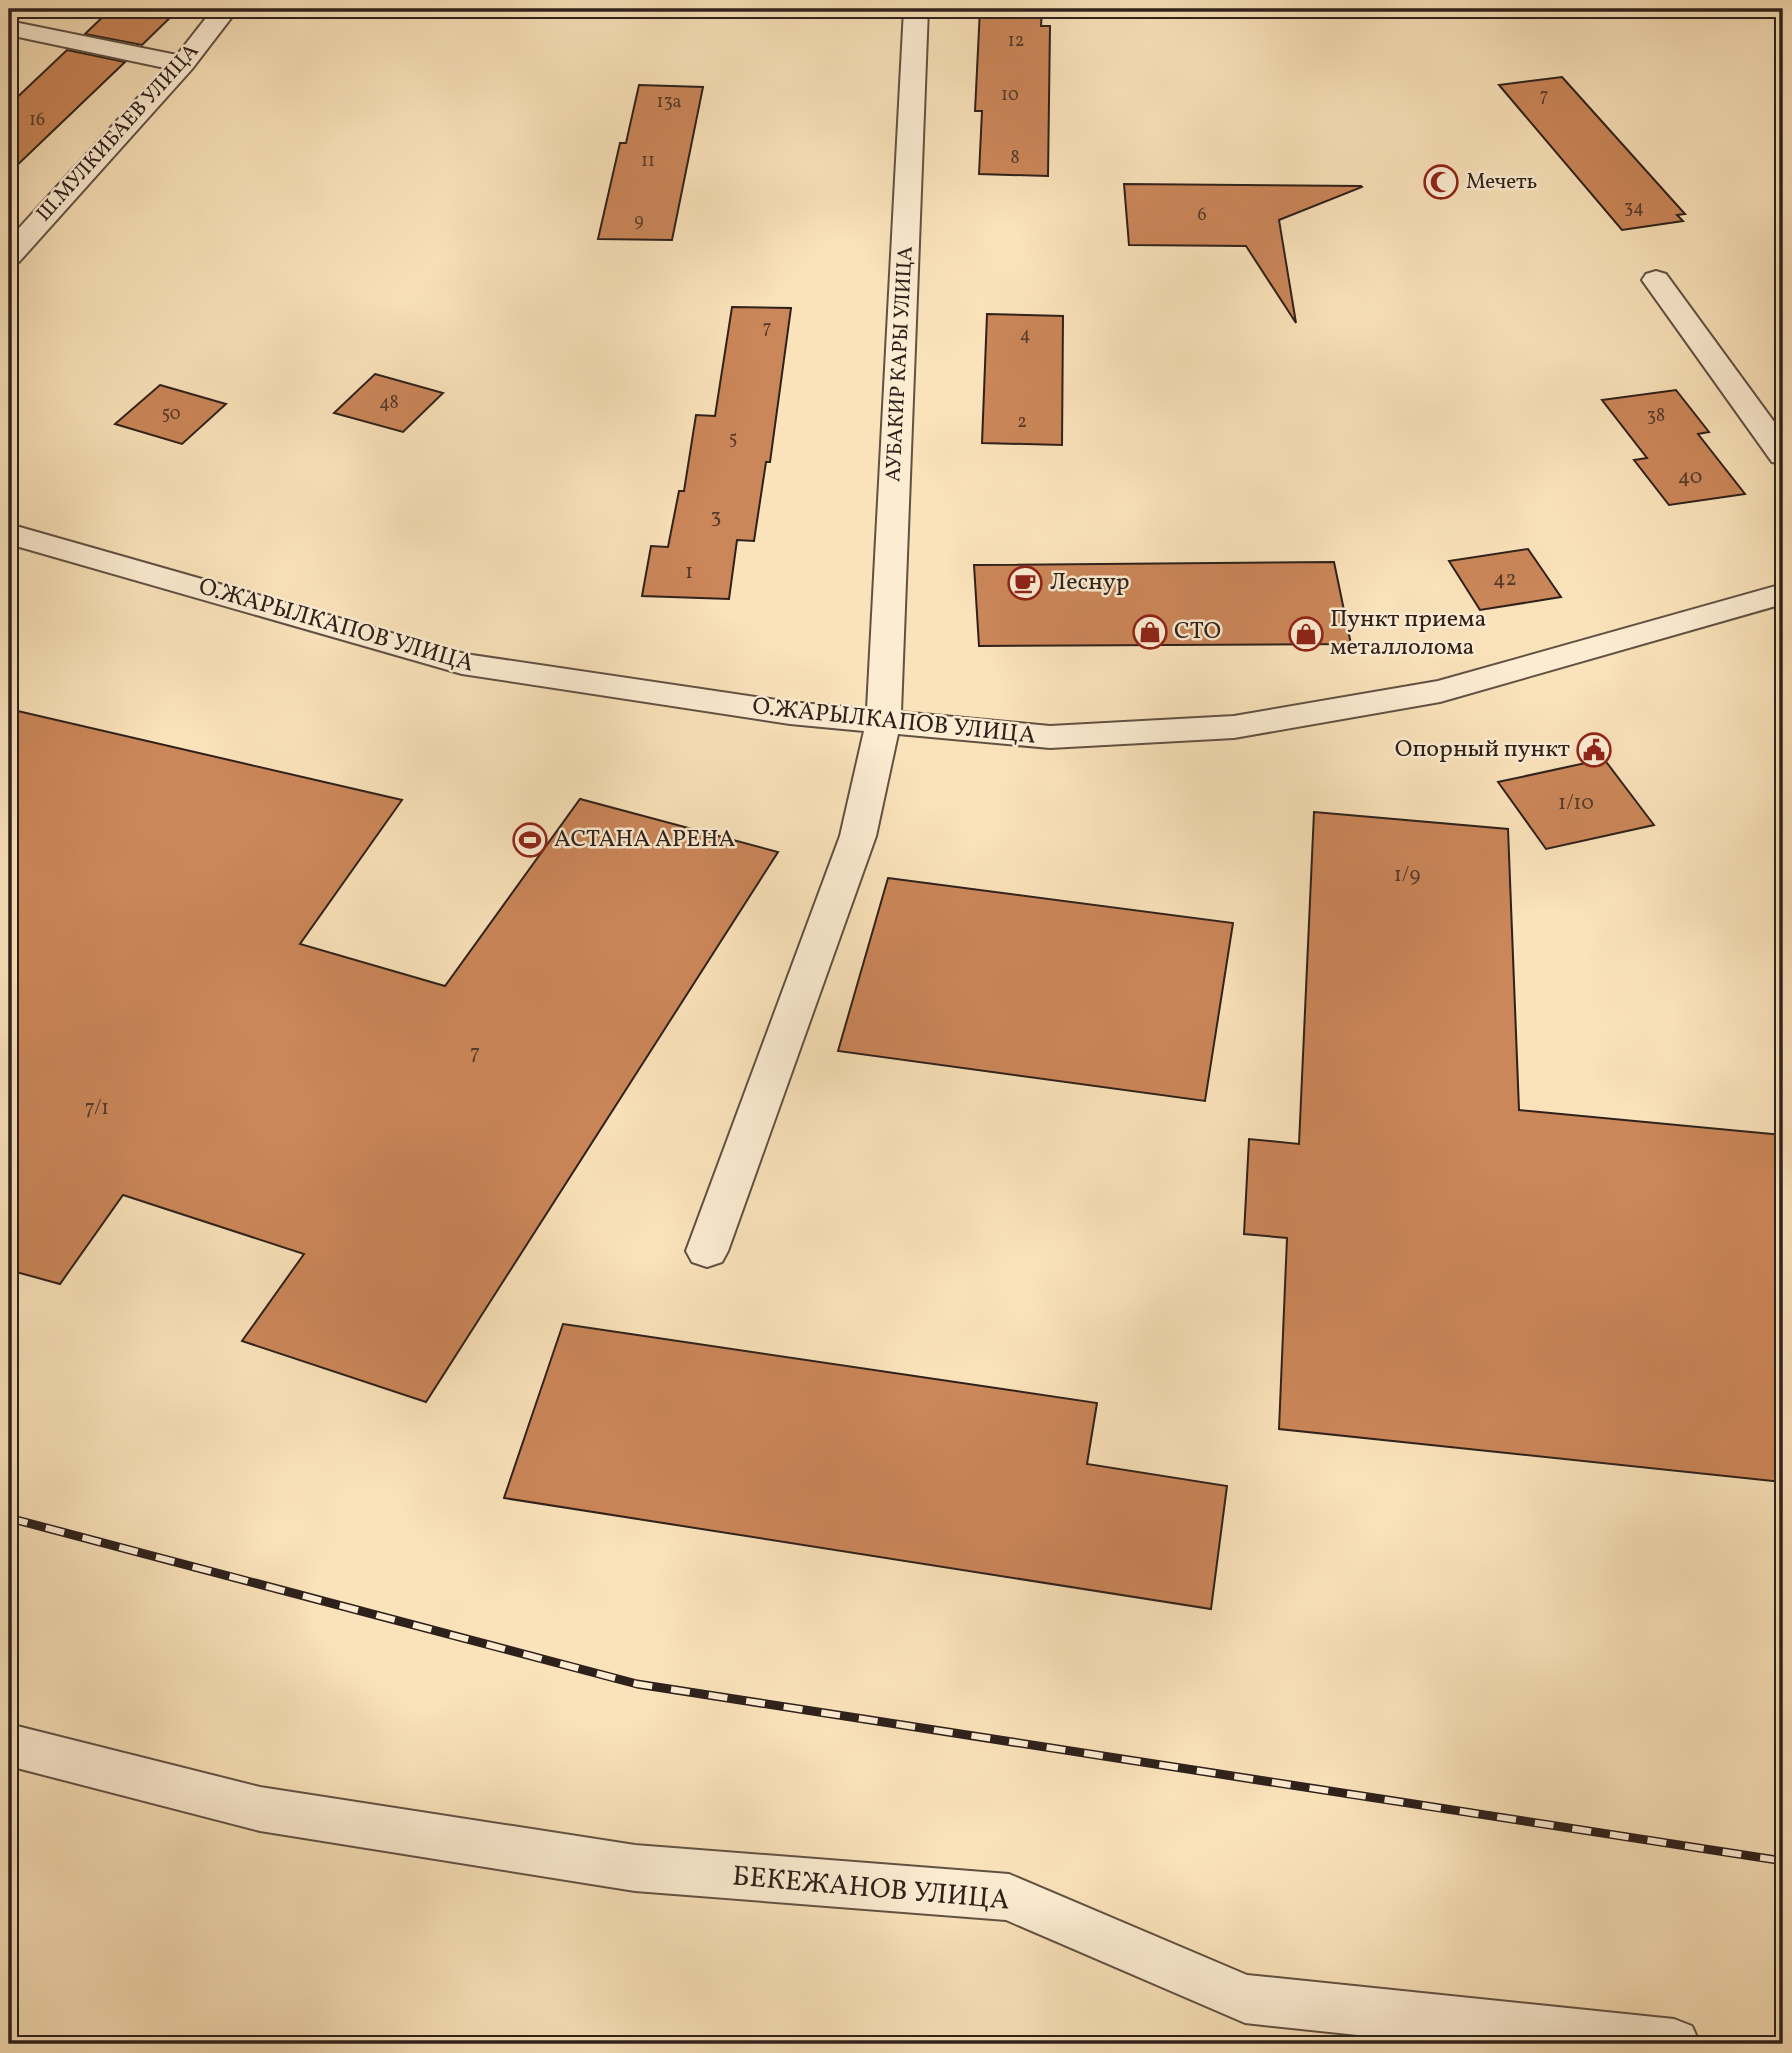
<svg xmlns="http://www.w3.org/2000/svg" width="1792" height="2053" viewBox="0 0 1792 2053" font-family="Vollkorn,serif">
	<rect width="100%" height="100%" fill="#fae2ba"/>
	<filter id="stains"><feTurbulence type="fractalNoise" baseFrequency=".00286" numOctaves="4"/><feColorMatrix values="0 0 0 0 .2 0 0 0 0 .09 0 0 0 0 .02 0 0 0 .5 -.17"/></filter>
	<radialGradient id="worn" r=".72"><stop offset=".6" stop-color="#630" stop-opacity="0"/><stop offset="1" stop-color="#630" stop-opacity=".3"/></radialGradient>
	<!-- building -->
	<path fill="#cb8659" stroke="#2e211b" stroke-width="2" d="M111,9H179L142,45L85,34Z
		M980,9H1042L1041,26H1050L1048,176L979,174L982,111H975Z
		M67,50L125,62L9,173V105Z
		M1562,77L1685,214L1677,215L1683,221L1622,230L1499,85Z
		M639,85L703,87L672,240L598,239L620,143H626Z
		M1124,184L1361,186L1362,187L1279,220L1296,323L1246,246L1129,245Z
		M732,307L791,308L770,462H766L754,541L737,540L729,599L642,596L651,546L668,547L679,491H684L696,415L715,416Z
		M987,314L1063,316L1062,445L982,443Z
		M375,374L443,393L403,432L334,413Z
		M160,385L226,404L182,444L115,424Z
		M1676,390L1709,432L1698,434L1745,494L1669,505L1634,460L1647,458L1602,400Z
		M1528,549L1561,597L1480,610L1449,561Z
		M1334,562L1351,644L979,646L974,565Z
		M9,709L402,800L300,944L445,986L580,799L778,852L426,1402L242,1341L304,1254L123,1195L60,1284L9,1270Z
		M1604,759L1654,825L1546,849L1498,782Z
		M1314,812L1508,829L1519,1110L1783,1135V1482L1279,1429L1287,1238L1244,1234L1249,1139L1299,1144Z
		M888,878L1233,923L1205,1101L838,1051Z
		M563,1324L1097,1403L1087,1464L1227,1486L1211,1609L504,1498Z"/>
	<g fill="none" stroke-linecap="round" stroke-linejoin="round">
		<defs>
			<path id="minor" d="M213,9H238L192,69L19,262L9,264V239L165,68L9,35V21L177,55Z
				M904,9H928L901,712L1050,726L1234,716L1438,681L1783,584V604L1440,702L1234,738L1050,748L898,734L876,836L728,1251L722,1262L707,1267L692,1262L686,1251L840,836L864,731L790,724L462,674L9,544V524L465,654L790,702L867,709Z
				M1656,271L1666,274L1783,434V464L1772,462L1642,280L1646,274Z
				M9,1724L260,1787L635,1845L1009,1874L1247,1975L1674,2019L1692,2026L1700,2044H1442L1245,2023L1006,1920L635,1891L260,1831L9,1766Z"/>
		</defs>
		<!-- minor casing -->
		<use href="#minor" stroke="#615143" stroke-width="4"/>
		<!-- minor -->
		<use href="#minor" fill="#fcecd2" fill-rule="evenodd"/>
		<defs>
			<path id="rail" d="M9,1518L637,1684L1783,1861"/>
		</defs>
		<!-- rail casing -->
		<use href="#rail" stroke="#2e211b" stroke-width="9"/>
		<!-- rail -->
		<use href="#rail" stroke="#fcecd2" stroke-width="6" stroke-dasharray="19" stroke-linecap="butt"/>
	</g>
	<!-- icons -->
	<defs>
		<symbol id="mosque-ring" viewBox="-11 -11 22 22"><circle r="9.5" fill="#fcecd2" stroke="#8f2418" stroke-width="1.5"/><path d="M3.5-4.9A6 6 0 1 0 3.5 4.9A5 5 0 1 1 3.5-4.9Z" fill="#8f2418"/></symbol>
		<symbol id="cafe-ring" viewBox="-11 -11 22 22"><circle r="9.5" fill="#fcecd2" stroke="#8f2418" stroke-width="1.5"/><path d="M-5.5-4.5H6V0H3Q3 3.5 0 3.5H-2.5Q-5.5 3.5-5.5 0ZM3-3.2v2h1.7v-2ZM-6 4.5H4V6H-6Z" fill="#8f2418"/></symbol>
		<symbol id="shop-ring" viewBox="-11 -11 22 22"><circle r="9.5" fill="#fcecd2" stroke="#8f2418" stroke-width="1.5"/><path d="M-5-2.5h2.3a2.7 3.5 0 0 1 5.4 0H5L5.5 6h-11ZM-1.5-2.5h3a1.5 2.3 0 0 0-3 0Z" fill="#8f2418"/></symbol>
		<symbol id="civic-ring" viewBox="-11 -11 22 22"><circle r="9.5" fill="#fcecd2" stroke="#8f2418" stroke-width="1.5"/><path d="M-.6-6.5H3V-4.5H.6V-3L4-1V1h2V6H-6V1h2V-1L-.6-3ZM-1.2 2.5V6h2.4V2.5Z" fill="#8f2418"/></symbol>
		<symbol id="stadium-ring" viewBox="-11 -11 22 22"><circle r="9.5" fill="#fcecd2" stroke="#8f2418" stroke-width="1.5"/><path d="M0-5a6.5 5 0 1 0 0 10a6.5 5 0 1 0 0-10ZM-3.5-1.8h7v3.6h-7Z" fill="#8f2418"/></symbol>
	</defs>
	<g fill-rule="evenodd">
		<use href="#mosque-ring" x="1422" y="163" width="38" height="38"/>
		<use href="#cafe-ring" x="1006" y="564" width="38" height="38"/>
		<use href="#shop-ring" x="1131" y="613" width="38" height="38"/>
		<use href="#shop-ring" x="1287" y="615" width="38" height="38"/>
		<use href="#civic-ring" x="1575" y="731" width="38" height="38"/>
		<use href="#stadium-ring" x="511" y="821" width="38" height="38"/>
	</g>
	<g text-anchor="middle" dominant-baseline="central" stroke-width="5" stroke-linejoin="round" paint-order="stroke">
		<!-- far-number labels -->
		<g font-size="18" fill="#553a2a">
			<text x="1016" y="41">12</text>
			<text x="1010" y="95">10</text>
			<text x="1544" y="96">7</text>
			<text x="669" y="102">13а</text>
			<text x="37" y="120">16</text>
			<text x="1015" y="158">8</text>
			<text x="648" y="161">11</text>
			<text x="1634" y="208">34</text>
			<text x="1202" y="215">6</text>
			<text x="639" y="221">9</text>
			<text x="767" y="328">7</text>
			<text x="1025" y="335">4</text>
			<text x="389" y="403">48</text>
			<text x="171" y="414">50</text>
			<text x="1656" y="416">38</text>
			<text x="1022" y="422">2</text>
			<text x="733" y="439">5</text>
		</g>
		<!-- far-street labels -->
		<g font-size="21" fill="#2e211b" stroke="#fcecd2">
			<text transform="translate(118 133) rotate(-48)">Ш.МУЛКИБАЕВ УЛИЦА</text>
			<text transform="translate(900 364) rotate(-87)">АУБАКИР КАРЫ УЛИЦА</text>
		</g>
		<!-- far-poi labels -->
		<g font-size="21" fill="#2e211b" stroke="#fcecd2" text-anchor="start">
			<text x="1466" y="182">Мечеть</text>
		</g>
		<!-- number labels -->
		<g font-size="21" fill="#553a2a">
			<text x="1690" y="477">40</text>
			<text x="716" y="516">3</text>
			<text x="689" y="572">1</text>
			<text x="1505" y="579">42</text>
			<text x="1576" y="803">1/10</text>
			<text x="1407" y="875">1/9</text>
			<text x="475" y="1053">7</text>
			<text x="97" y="1108">7/1</text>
		</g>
		<!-- poi labels -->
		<g font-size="24" fill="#2e211b" stroke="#fcecd2" text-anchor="start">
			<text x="1050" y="583">Леснур</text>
			<text x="1330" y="620">Пункт приема<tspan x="1330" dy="28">металлолома</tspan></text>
			<text x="1174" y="632">СТО</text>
			<text x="1570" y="750" text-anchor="end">Опорный пункт</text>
			<text x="554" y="840">АСТАНА АРЕНА</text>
		</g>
		<!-- street labels -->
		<g font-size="24" fill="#2e211b" stroke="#fcecd2">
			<text transform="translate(336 626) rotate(16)">О.ЖАРЫЛКАПОВ УЛИЦА</text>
			<text transform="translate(894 722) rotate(6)">О.ЖАРЫЛКАПОВ УЛИЦА</text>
		</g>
		<!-- near-street labels -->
		<g font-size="28" fill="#2e211b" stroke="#fcecd2">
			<text transform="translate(871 1889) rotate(5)">БЕКЕЖАНОВ УЛИЦА</text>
		</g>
	</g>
	<!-- margin -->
	<rect width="1792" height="2053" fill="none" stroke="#fae2ba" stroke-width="35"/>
	<rect x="10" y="10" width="1771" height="2032" fill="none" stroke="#2e211b" stroke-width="3.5"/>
	<rect x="18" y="18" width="1757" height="2018" fill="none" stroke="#2e211b" stroke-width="2"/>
	<rect width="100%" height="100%" filter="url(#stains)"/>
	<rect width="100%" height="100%" fill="url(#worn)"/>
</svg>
